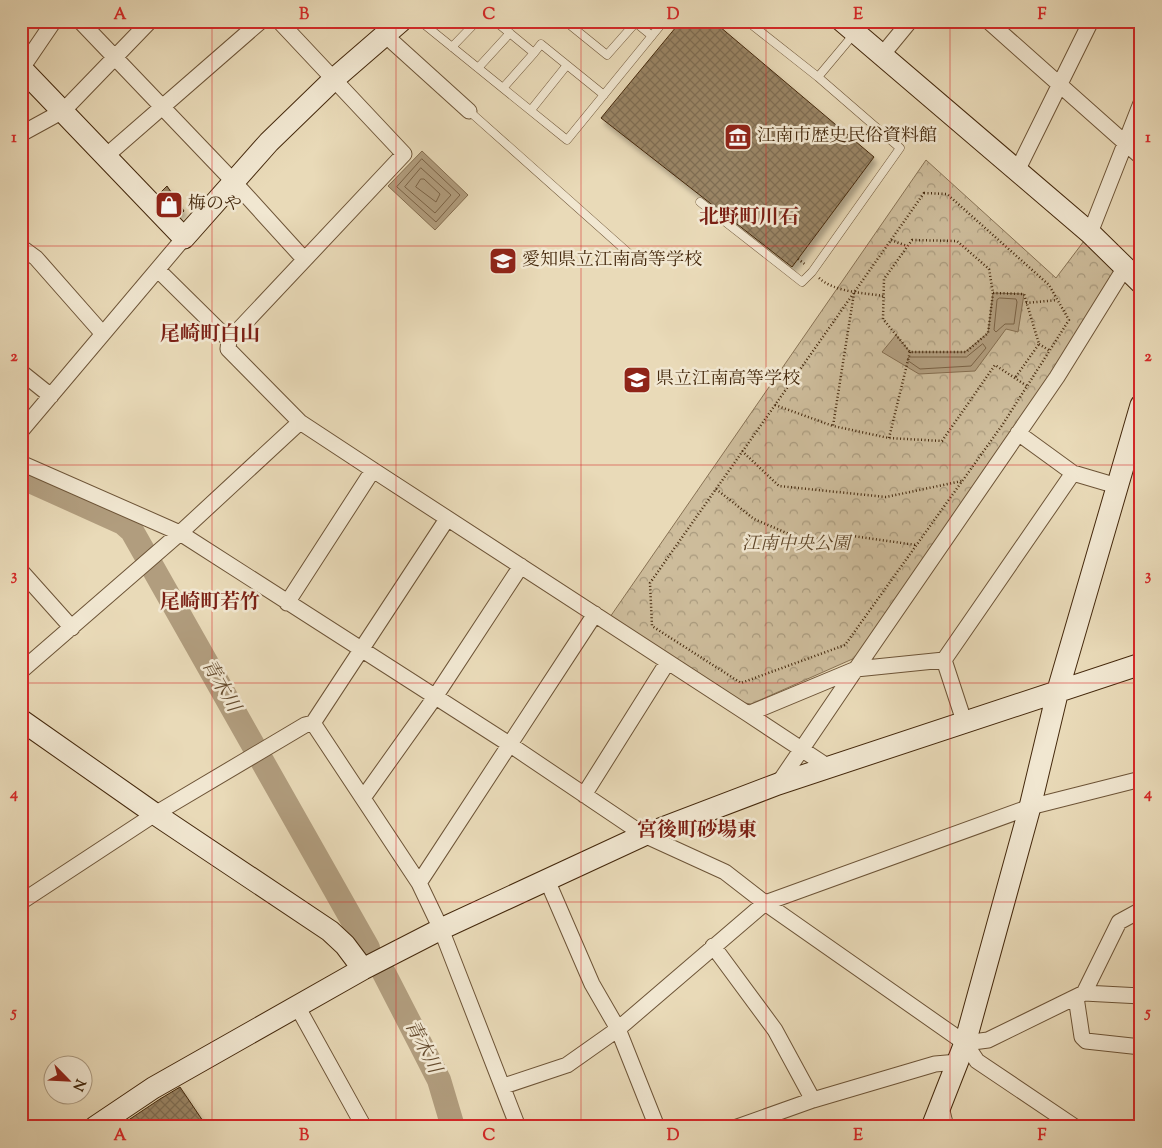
<svg xmlns="http://www.w3.org/2000/svg" width="1162" height="1148" viewBox="0 0 1162 1148" font-family="'Sorts Mill Goudy','Noto Serif JP',serif">
	<defs>
		<pattern id="park-crowns" width="20" height="18" patternUnits="userSpaceOnUse" patternTransform="scale(1.25)"><rect width="20" height="18" fill="#cdbc9b"/><path d="M2 6a3 3 0 1 1 6 0M12 15a3 3 0 1 1 6 0" fill="none" stroke="#a8997d"/></pattern>
		<pattern id="building-cross-hatch" width="8" height="8" patternUnits="userSpaceOnUse" patternTransform="scale(1.25)"><rect width="8" height="8" fill="#9a8565"/><path d="M0 0l8 8M0 8l8-8" fill="none" stroke="#7f6d52"/></pattern>
		<filter id="shadow"><feDropShadow dx="3" dy="5.5" stdDeviation="2.5" flood-color="#0004"/></filter>
	</defs>
	<rect width="100%" height="100%" fill="#e9dab8"/>
	<filter id="stains"><feTurbulence type="fractalNoise" baseFrequency=".004" numOctaves="4"/><feColorMatrix values="0 0 0 0 .2 0 0 0 0 .09 0 0 0 0 .02 0 0 0 .5 -.17"/></filter>
	<radialGradient id="worn" r=".72"><stop offset=".6" stop-color="#630" stop-opacity="0"/><stop offset="1" stop-color="#630" stop-opacity=".3"/></radialGradient>
	<!-- park -->
	<path fill="url(#park-crowns)" stroke="#887254" d="M926,160L1056,278L1090,233L1124,269L857,657L751,704L738,702L610,617Z"/>
	<!-- water -->
	<path fill="#b19d7e" stroke="#856e50" d="M422,151L468,195L435,230L388,186Z
		M993,293L1024,294L1018,332L1006,329L975,371L919,374L882,352L896,335L910,352H965L988,333Z"/>
	<g fill="none" stroke-linecap="round" stroke-linejoin="round">
		<!-- shore -->
		<path stroke="#7a6245" stroke-width="1" d="M422,159L460,195L436,222L397,187Z
			M421,168L451,195L435,213L405,187Z
			M421,179H424L440,194L436,202L416,187Z
			M1000,298L1016,299L1017,302L1014,324H1005L996,332L994,330L997,300Z
			M983,344L986,348L971,366L920,369L907,360L909,357H966Z"/>
		<!-- river -->
		<path stroke="#b19d7e" stroke-width="24" d="M21,477L123,523L132,531L368,948
			M383,971L439,1080L453,1127"/>
	</g>
	<!-- building -->
	<path fill="url(#building-cross-hatch)" stroke="#44280c" filter="url(#shadow)" d="M681,21H713L874,157L792,267L601,118Z
		M167,186L184,211L179,215L159,194Z
		M180,1087L207,1127H118L160,1099Z"/>
	<g fill="none" stroke-linecap="round" stroke-linejoin="round">
		<defs>
			<path id="lane" d="M420,21L567,140L664,21
				M495,21L534,53L541,44L604,95
				M565,21L607,55L637,21
				M636,23L652,36
				M452,47L477,21
				M478,68L510,33
				M818,77L854,34
				M503,88L534,53
				M531,110L567,65
				M469,111L633,257
				M700,202L802,282L812,272L900,148L818,77L747,21"/>
			<path id="street" d="M80,21L234,182L304,259
				M988,21L1141,157
				M385,35L469,111
				M882,55L910,21
				M22,68L54,21
				M21,134L63,111L150,21
				M106,156L261,21
				M1017,171L1091,21
				M1090,233L1141,103
				M21,247L36,258L103,334
				M158,270L229,340L228,349L300,422L373,470
				M229,340L404,154L279,21
				M21,372L51,396
				M21,431L184,238
				M1018,433L1073,473L1117,486
				M21,463L180,533L509,744L644,835L725,872L765,903L965,1043L977,1061L1075,1127
				M21,571L72,628
				M287,603L373,470L748,714L856,669L1057,377L1124,269
				M944,660L1073,473
				M21,671L180,533L300,422
				M748,714L830,768
				M313,723L419,883L441,929L518,1127
				M778,784L856,669L944,660L964,721
				M584,795L667,663
				M363,798L435,697L521,566
				M547,880L592,984L618,1029L657,1127
				M419,883L595,614
				M21,902L155,814L305,725L313,723L447,519
				M713,946L775,1030L813,1100
				M1084,993L1119,922L1141,910
				M1076,997L1082,1037L1086,1041L1141,1047
				M297,1006L364,1127
				M965,1043L988,1040L1084,993L1141,996
				M504,1086L567,1065L618,1029L765,903L1030,807L1141,779
				M941,1107L946,1127
				M737,1127L813,1100L935,1064L958,1062"/>
			<path id="secondary" d="M842,21L1090,233L1141,283
				M21,68L184,238L269,142L334,79L401,21
				M21,720L155,814L330,931L345,945L363,969
				M95,1127L153,1088L363,969L441,929L644,835L778,784L1141,664
				M932,1127L965,1043L1030,807L1058,690L1141,405"/>
		</defs>
		<!-- lane casing -->
		<use href="#lane" stroke="#6d5437" stroke-width="9"/>
		<!-- street casing -->
		<use href="#street" stroke="#6d5437" stroke-width="17"/>
		<!-- secondary casing -->
		<use href="#secondary" stroke="#44280c" stroke-width="23"/>
		<!-- path -->
		<path stroke="#44280c" stroke-width="2.5" stroke-dasharray="1 2.5" stroke-linecap="butt" d="M924,193L947,194L1049,285L1069,320L1003,424L845,645L741,683L652,626L650,583Z
			M891,240L907,246
			M912,240L957,241L989,269L993,293L988,333L966,352H910L883,319L884,279Z
			M798,259L806,265
			M819,278C834,292 864,293 884,296
			M854,293L833,426L889,438L942,441L995,365L1027,386
			M993,293L1024,294L1039,344L1015,378
			M1026,303L1057,300
			M1039,344L1050,351
			M775,405L833,426
			M889,438L910,352
			M742,451L779,486L886,497L962,481
			M716,489L754,519L803,540L853,536L916,545"/>
		<!-- lane -->
		<use href="#lane" stroke="#f1e7d1" stroke-width="8"/>
		<!-- street -->
		<use href="#street" stroke="#f1e7d1" stroke-width="15"/>
		<!-- secondary -->
		<use href="#secondary" stroke="#f1e7d1" stroke-width="21"/>
	</g>
	<!-- grid -->
	<path fill="none" stroke="#d62828" stroke-width="1" stroke-opacity="0.55" d="M212,21V1127M396,21V1127M581,21V1127M766,21V1127M950,21V1127M21,246H1141M21,465H1141M21,683H1141M21,902H1141"/>
	<!-- icons -->
	<defs>
		<symbol id="museum-square" viewBox="-11 -11 22 22"><rect x="-9" y="-9" width="18" height="18" rx="4" fill="#8f2418" stroke="#f1e7d1"/><path d="M0-6L6-3V-2H-6V-3ZM-5-1h2V3h-2ZM-1-1h2V3h-2ZM3-1h2V3H3ZM-6 4H6V6H-6Z" fill="#fff"/></symbol>
		<symbol id="shop-square" viewBox="-11 -11 22 22"><rect x="-9" y="-9" width="18" height="18" rx="4" fill="#8f2418" stroke="#f1e7d1"/><path d="M-5-2.5h2.3a2.7 3.5 0 0 1 5.4 0H5L5.5 6h-11ZM-1.5-2.5h3a1.5 2.3 0 0 0-3 0Z" fill="#fff"/></symbol>
		<symbol id="school-square" viewBox="-11 -11 22 22"><rect x="-9" y="-9" width="18" height="18" rx="4" fill="#8f2418" stroke="#f1e7d1"/><path d="M0-5L7-2L0 1L-7-2ZM-4 1L0 2.5L4 1V4Q0 6-4 4Z" fill="#fff"/></symbol>
	</defs>
	<g fill-rule="evenodd">
		<use href="#museum-square" x="722" y="121" width="32" height="32"/>
		<use href="#shop-square" x="153" y="189" width="32" height="32"/>
		<use href="#school-square" x="487" y="245" width="32" height="32"/>
		<use href="#school-square" x="621" y="364" width="32" height="32"/>
	</g>
	<g text-anchor="middle" dominant-baseline="central" stroke-width="5" stroke-linejoin="round" paint-order="stroke">
		<!-- poi labels -->
		<g font-size="18" fill="#44280c" stroke="#f1e7d1" text-anchor="start">
			<text x="757" y="137">江南市歴史民俗資料館</text>
			<text x="188" y="205">梅のや</text>
			<text x="522" y="261">愛知県立江南高等学校</text>
			<text x="656" y="380">県立江南高等学校</text>
		</g>
		<!-- park labels -->
		<g font-size="18" font-style="italic" fill="#5f4629" stroke="#f1e7d1">
			<text x="796" y="545">江南中央公園</text>
		</g>
		<!-- water labels -->
		<g font-size="19" font-style="italic" fill="#654b2e" stroke="#f1e7d1">
			<text transform="translate(220 686) rotate(60)">青木川</text>
			<text transform="translate(422 1047) rotate(63)">青木川</text>
		</g>
		<!-- quarter labels -->
		<g font-size="20" font-weight="bold" fill="#7a1f14" stroke="#f1e7d1">
			<text x="749" y="218">北野町川石</text>
			<text x="210" y="335">尾崎町白山</text>
			<text x="210" y="603">尾崎町若竹</text>
			<text x="697" y="831">宮後町砂場東</text>
		</g>
	</g>
	<!-- margin -->
	<rect width="1162" height="1148" fill="none" stroke="#e9dab8" stroke-width="55"/>
	<!-- north arrow -->
	<g transform="translate(68 1080) rotate(114)"><circle r="24" fill="#f1e7d1" stroke="#ac9b82"/>
	<path d="M0-4L9 19L0 12L-9 19Z" fill="#8f2418"/>
	<text y="-8" font-size="14" font-weight="bold" text-anchor="middle" fill="#44280c">N</text>
	</g>
	<rect x="28" y="28" width="1106" height="1092" fill="none" stroke="#d62828" stroke-width="2"/>
	<g font-size="16" text-anchor="middle" font-weight="bold" fill="#d62828">
		<text x="120" y="19">A</text>
		<text x="304" y="19">B</text>
		<text x="489" y="19">C</text>
		<text x="673" y="19">D</text>
		<text x="858" y="19">E</text>
		<text x="1042" y="19">F</text>
		<text x="14" y="142">1</text>
		<text x="1148" y="142">1</text>
		<text x="14" y="361">2</text>
		<text x="1148" y="361">2</text>
		<text x="14" y="580">3</text>
		<text x="1148" y="580">3</text>
		<text x="14" y="798">4</text>
		<text x="1148" y="798">4</text>
		<text x="14" y="1017">5</text>
		<text x="1148" y="1017">5</text>
		<text x="120" y="1140">A</text>
		<text x="304" y="1140">B</text>
		<text x="489" y="1140">C</text>
		<text x="673" y="1140">D</text>
		<text x="858" y="1140">E</text>
		<text x="1042" y="1140">F</text>
	</g>
	<rect width="100%" height="100%" filter="url(#stains)"/>
	<rect width="100%" height="100%" fill="url(#worn)"/>
</svg>
